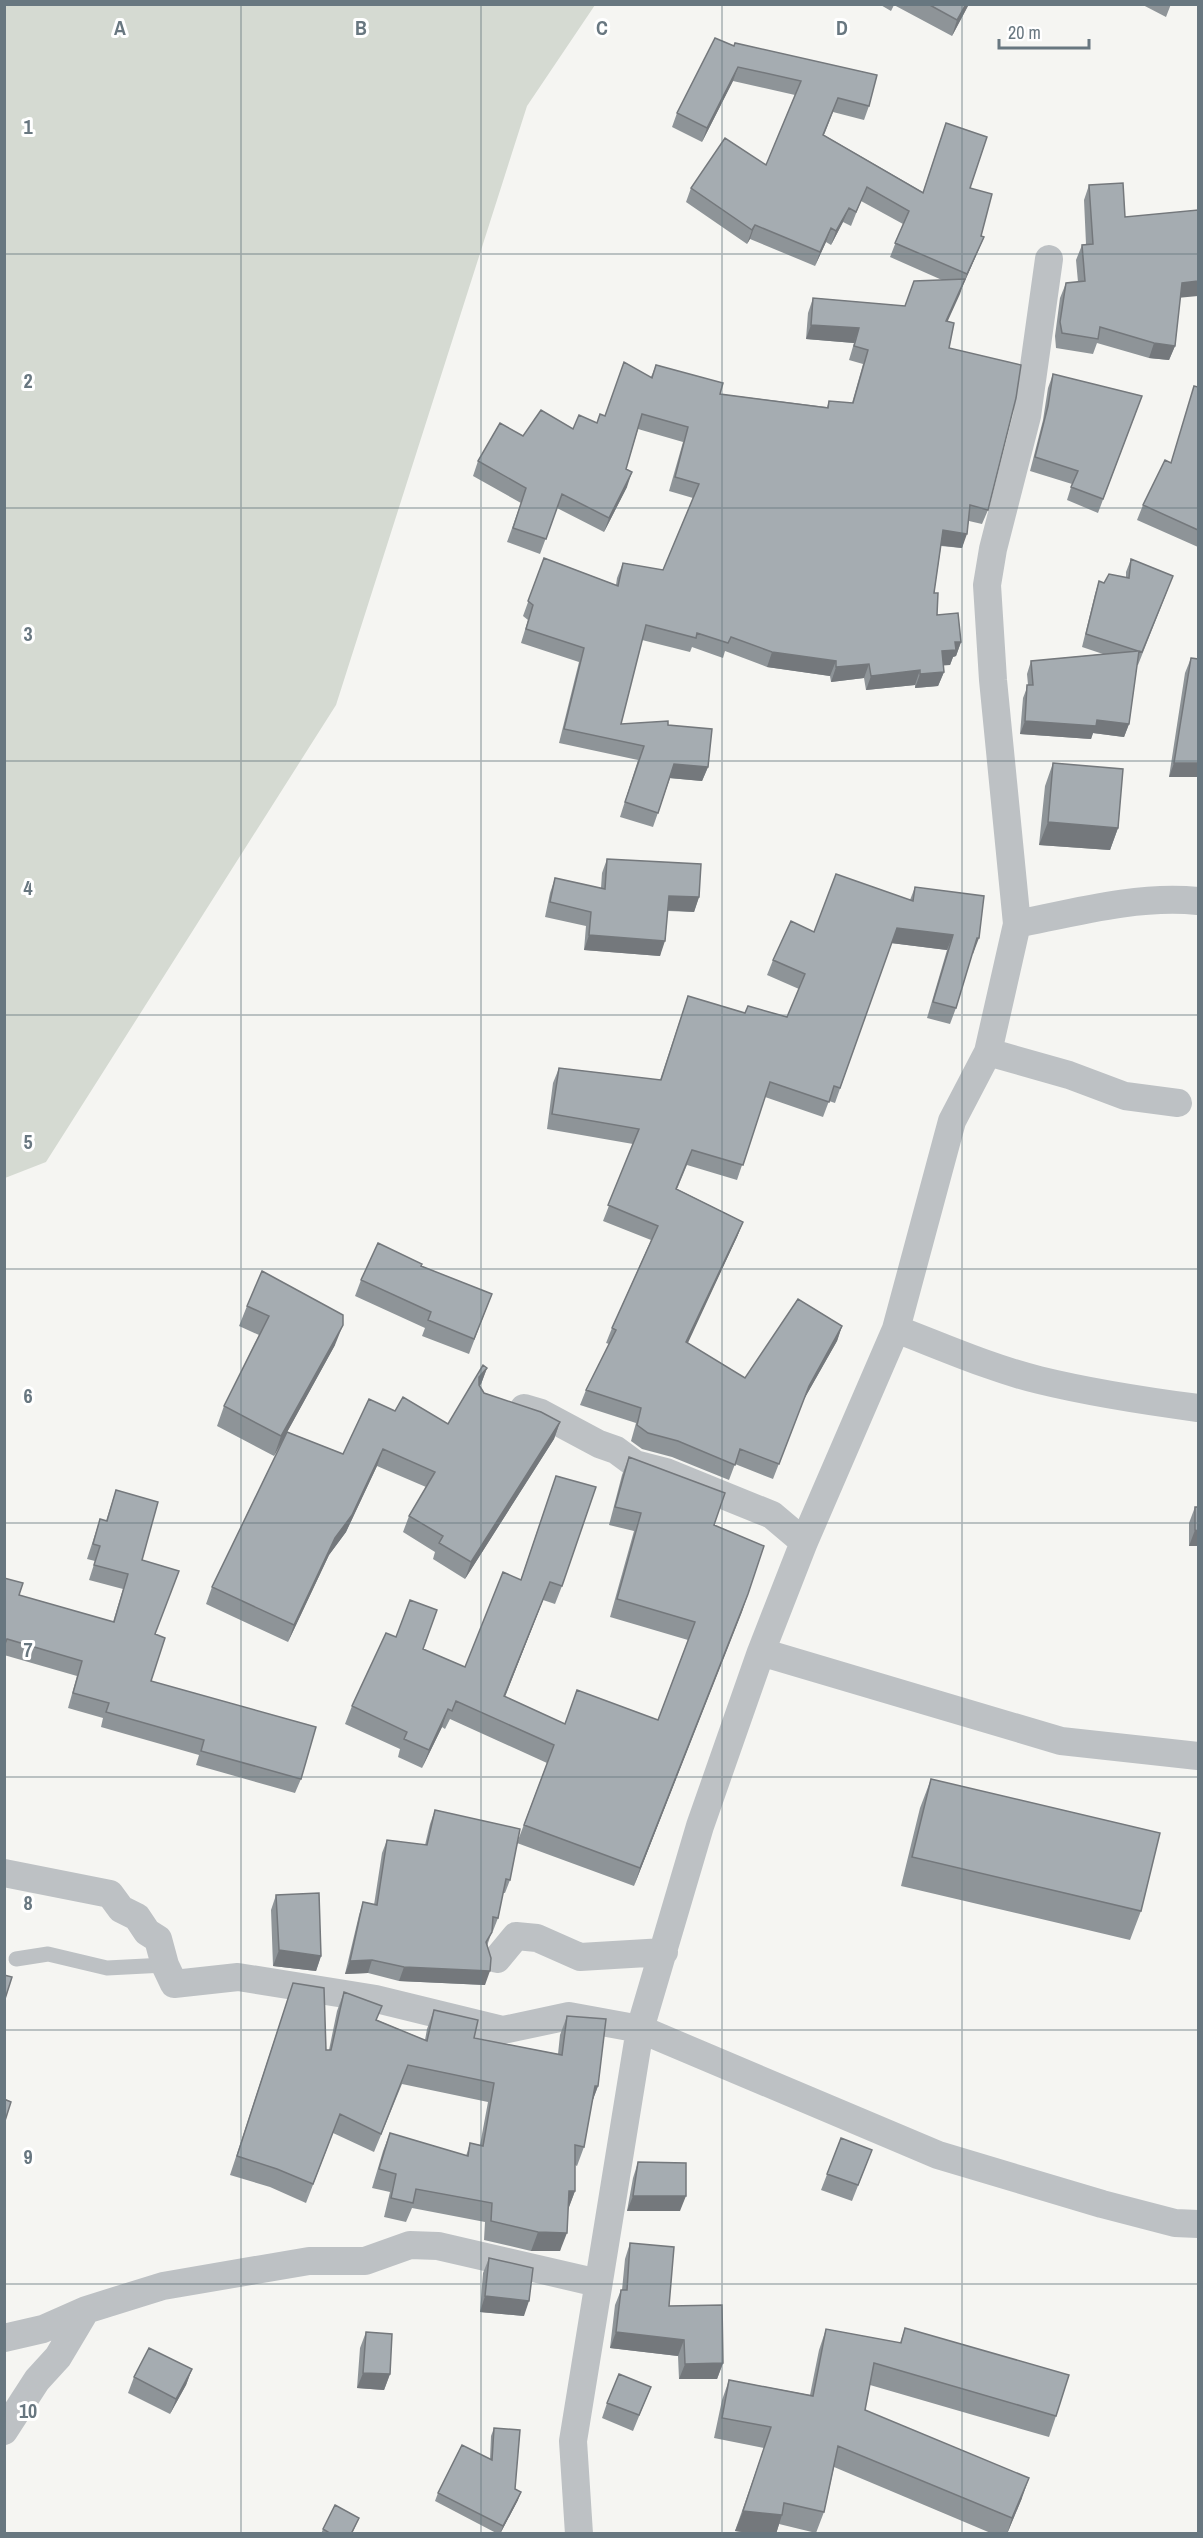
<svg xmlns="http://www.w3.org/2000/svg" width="1203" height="2538" viewBox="0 0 1203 2538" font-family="'Archivo Narrow',sans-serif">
	<rect width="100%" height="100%" fill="#f5f5f2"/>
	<!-- green -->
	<path fill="#d5dad2" d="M5,4L595,5L527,106L336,705L46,1162L5,1178Z"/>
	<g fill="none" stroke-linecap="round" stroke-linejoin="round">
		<!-- lane -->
		<path stroke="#bdc1c4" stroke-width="15" d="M16,1959L48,1954L107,1968L165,1965"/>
		<!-- street -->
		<path stroke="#bdc1c4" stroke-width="28" d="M1017,924C1076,912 1138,895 1198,901
			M988,1052L1069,1075L1125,1096L1178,1103
			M896,1329C943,1347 990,1368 1039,1380C1092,1393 1145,1401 1198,1408
			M524,1408L541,1413L599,1444L616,1450L635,1464L666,1472L772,1515L804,1542
			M761,1652L1061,1741L1198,1756
			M4,1873L110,1894L121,1909L137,1917L147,1932L158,1939L165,1965L174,1984L238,1977L376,1999L503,2030L569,2016L640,2029L938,2155L1102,2204L1175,2223L1198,2224
			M497,1959L516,1936L537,1938L580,1957L664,1952
			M4,2338L43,2329L86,2310L163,2286L309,2261H365L410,2245L438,2246L598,2283
			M4,2431L37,2380L58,2357L86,2310
			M579,2534L573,2441L640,2029L700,1826L761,1652L804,1542L896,1329L952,1121L988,1052L1017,924L993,680L987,585L993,549L1027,416L1049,259"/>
	</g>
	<!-- wall -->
	<path fill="#8e9498" d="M879,4H969L952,36L894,5L891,11Z
		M1141,4H1171L1166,17Z
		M715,38L869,106L864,120L833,112L824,135L923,192L946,123L970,188L981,236L984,237L978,251L947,321L949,348L988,510L982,524L969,521L962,548L941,546L934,593L937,615L961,642L956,656L953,657L950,665H943L944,672L938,686L915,688V685L866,690L864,678L831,682L830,676L767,667L725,651L723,658L692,647L690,652L642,640L621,724L668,725L708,767L702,781L670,778L653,827L620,817L638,760L559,743L579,662L521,643L528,620L523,616L544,558L616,585L617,578L623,563L663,570L693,498L669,491L683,442L638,429L626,469L627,487L604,532L557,508L540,554L507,542L521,503L473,476L478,461L523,436L573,429L597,423L600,414L605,416L651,377L656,365L720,394L827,407L829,401L852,403L863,364L849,360L854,343L806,339L808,313L813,298L905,306L942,280L890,257L903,224L861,201L851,226L843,222L831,245L826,242L815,266L750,239L747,244L686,202L691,188L766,165L795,95L733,81L702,142L672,127L677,113Z
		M1089,185L1125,217L1180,297L1175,346L1169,360L1149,358L1097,343L1093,354L1056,348L1055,336L1060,298L1066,283L1078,282L1076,260L1082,245L1086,244L1084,200Z
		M1053,374L1142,396L1098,513L1067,500L1072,484L1030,471L1043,420L1048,388Z
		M1194,386L1198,387V547L1137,520L1143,505L1171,463Z
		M1131,559L1168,589L1138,665H1137L1129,724L1124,737L1093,733L1091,739L1020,734L1023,698L1028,685L1027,674L1031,661L1103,654L1082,647L1095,594L1099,581L1104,583L1126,578V572Z
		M1191,658L1198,777H1169L1185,673Z
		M1053,763L1118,828L1110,850L1039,845L1045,786Z
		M607,859L699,897L694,912L668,911L660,956L584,950L586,926L545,917L550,893L555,878L601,888L602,873Z
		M915,887L973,954L972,953L956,1008L950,1024L927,1018L947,950L891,943L835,1103L829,1101L823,1117L765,1097L737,1180L687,1165L677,1189L743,1222L737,1237L687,1343L745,1378L842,1326L837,1341L803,1401L773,1479L735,1464L729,1480L672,1457L642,1449L631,1441L636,1423L580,1405L586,1390L609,1344L606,1343L612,1328L651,1240L603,1221L633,1144L547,1129L553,1083L559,1068L660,1080L688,996L745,1013L748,1006L787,1017L799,989L767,975L773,960L814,932L910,900Z
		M421,1266L492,1294L469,1354L422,1336L425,1328L355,1296L361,1280Z
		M247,1306L335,1345L287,1432L343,1454L395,1411L448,1424L487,1368L481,1384L479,1386L484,1393L560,1422L554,1439L465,1579L433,1559L435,1552L403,1532L409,1516L426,1487L377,1466L346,1532L329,1555L288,1642L206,1604L212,1587L283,1440L274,1456L217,1426L224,1406L259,1335L239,1326Z
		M629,1457L714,1525L748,1594L634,1886L517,1843L547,1763L450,1719L445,1729L442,1727L422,1768L398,1757L400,1749L345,1724L352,1706L423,1649L465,1667L521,1579L556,1476L562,1586L555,1604L543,1600L505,1697L565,1724L658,1720L688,1640L610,1617L634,1531L609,1525L622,1475Z
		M116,1490L142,1560L156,1634L151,1681L301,1779L295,1793L196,1765L199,1755L101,1727L103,1718L68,1708L77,1676L4,1655V1578L19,1595L113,1622L123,1589L89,1580L95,1561L87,1559L100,1519L106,1521Z
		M1195,1507L1198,1546H1189V1523Z
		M931,1779L1141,1911L1130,1940L901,1886L920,1808Z
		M435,1810L510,1880L505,1893H503L498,1918L493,1931H492L487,1946L485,1985L399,1981L368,1973L345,1974L359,1915L363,1902L374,1905L382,1853L387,1840L425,1845L430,1824Z
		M276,1895L321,1956L316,1971L273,1966L271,1910Z
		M293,1983L326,2050H329L337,2011L344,1992L377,2020L425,2040L427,2029L434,2010L474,2038L558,2054L560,2035L567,2016L598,2086L592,2102L584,2147L577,2166L575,2165V2191L568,2209L560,2251H531L484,2240L485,2222L412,2208L406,2222L384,2217L390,2192L372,2188L383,2151L390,2133L466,2156L470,2143L480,2145L488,2102L402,2084L374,2152L333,2133L306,2203L270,2187L230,2175Z
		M841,2138L872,2150L852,2201L821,2190Z
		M638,2162L680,2211H627L633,2178Z
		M630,2243L669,2306L723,2363L717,2379H679L678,2356L610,2348L615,2305L621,2290H622L625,2259Z
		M489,2258L524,2316L480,2312L483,2273Z
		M905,2328L1056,2416L1049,2437L870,2385L865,2410L1022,2498L1007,2534H993L834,2467L824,2512L816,2533L779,2524L776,2534H756L735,2531L764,2448L714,2438L722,2400L729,2380L810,2395L819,2350L826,2329L900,2343Z
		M366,2332L390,2374L384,2390L357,2388L360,2348Z
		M192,2369L186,2385L170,2414L128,2393L134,2377Z
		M651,2387L633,2431L602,2418L607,2403Z
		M494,2428L515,2489L518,2500L500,2534H498L435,2501L438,2493L490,2459L491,2436Z
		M359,2518L352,2534H321L323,2529Z"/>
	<!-- shaded-wall -->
	<path fill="#74787c" d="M966,4H969L952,36L957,20Z
		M738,67L733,81L702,142L707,128Z
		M849,208L843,222L831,245L836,231Z
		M755,225L750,239L747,244L752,230Z
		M831,228L826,242L815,266L820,252Z
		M984,237L978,251L962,288L967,274Z
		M965,279L960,294L941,336L946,321Z
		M1198,281V296L1177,298L1182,283Z
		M811,325L859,328L854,343L806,339Z
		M1154,343L1175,346L1169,360L1149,358Z
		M632,472L627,487L604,532L609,518Z
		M943,530L967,534L962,548L937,545Z
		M955,642H961L956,656L953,657L950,665L936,666L942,651Z
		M772,652L836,661L830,676L767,667Z
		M869,664L864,678L831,682L836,667Z
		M920,670L915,685L866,690L871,676Z
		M944,672L938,686L915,688L920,674Z
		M1097,720L1129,724L1124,737L1093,733L1091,739L1020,734L1025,721Z
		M1174,763H1198V777H1169Z
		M674,764L708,767L702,781L669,778Z
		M1048,822L1118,828L1110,850L1039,845Z
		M669,896L699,897L694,912L664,910Z
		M897,928L953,935L947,950L891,943Z
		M589,935L665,941L660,956L584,950Z
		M977,938H979L973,954L971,953Z
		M743,1222L737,1237L681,1358L686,1342Z
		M343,1325L335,1345L274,1456L281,1436Z
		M842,1326L837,1341L803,1401L773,1479L809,1386Z
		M487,1368L481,1384L473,1393L479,1377Z
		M560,1422L554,1439L465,1579L471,1562Z
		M383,1449L377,1466L346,1532L329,1555L288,1642L294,1625L335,1538Z
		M1195,1530L1198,1531V1546H1189Z
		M550,1582L543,1600L498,1714L504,1696Z
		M748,1594L742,1612L634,1886L640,1868Z
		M448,1709L442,1727L422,1768L429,1750Z
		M279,1950L321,1956L316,1971L273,1966Z
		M372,1960L368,1973L345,1974L350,1961Z
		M404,1967L490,1971L485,1985L399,1981Z
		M595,2086H598L591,2105Z
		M569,2191H575L568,2210Z
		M633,2196H686L680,2211H627Z
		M538,2232L567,2233L560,2251H531Z
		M485,2296L529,2301L524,2316L480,2312Z
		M616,2332L684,2340L678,2356L610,2348Z
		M723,2363L717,2379H679L685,2364Z
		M192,2369L186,2385L170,2414L176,2399Z
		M363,2373L390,2374L384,2390L357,2388Z
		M1029,2478L1022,2498L1007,2534L1012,2518Z
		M521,2492L518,2500L500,2534L503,2526Z
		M743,2511L782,2515L776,2534H756L735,2531Z"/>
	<!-- building -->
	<path fill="#a5acb1" stroke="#74787c" stroke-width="1.5" d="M928,4H966L957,20Z
		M715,38L734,46L735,43L877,75L869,106L838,98L823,135L923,193L946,123L987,137L970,188L992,194L981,236L984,237L967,274L895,243L909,211L867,187L856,212L849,208L836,231L831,228L820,252L755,225L752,230L691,188L725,138L766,165L801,81L738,67L707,128L677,113Z
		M1123,183L1125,217L1198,210V281L1182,283L1175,346L1154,343L1100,327L1098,339L1062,333L1060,322L1066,283L1085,281L1082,245L1093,244L1089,185Z
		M965,279L946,321L954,323L949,348L1021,365L1016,398L988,510L970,505L967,534L943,530L934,593H938L937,615L958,613L961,642H955L956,650L942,651L944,672L920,674V670L871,676L869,664L836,667V661L772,652L731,637L728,643L697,633L696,638L646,625L621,724L668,721V725L712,729L708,767L674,764L658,813L625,802L644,746L564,729L584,648L526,629L533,605L528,601L544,558L618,586L623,563L663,570L699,484L675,477L688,427L642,414L626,469L632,472L609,518L562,494L546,539L513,528L526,488L478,461L500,423L523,436L541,410L573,429L579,415L597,423L600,414L605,416L624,362L652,378L656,365L723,383L720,394L828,408L829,401L853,403L868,350L854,346L859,328L811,325L813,298L905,306L914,281Z
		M1053,374L1142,396L1103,499L1071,487L1078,471L1035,457L1048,406Z
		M1194,386L1198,387V530L1143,505L1165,460L1171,463Z
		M1131,559L1173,576L1142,652L1139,651L1129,724L1097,720L1096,726L1025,721L1027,685H1033L1031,661L1138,651L1086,634L1099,581L1104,583L1109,574L1129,578Z
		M1191,658L1198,659V763H1174Z
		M1053,763L1123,769L1118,828L1048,822Z
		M607,859L701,864L699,897L669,896L665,941L589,935L591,912L550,902L555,878L605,889Z
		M836,874L913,901L915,887L984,896L979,938H977L956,1008L933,1002L953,935L897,928L840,1088L834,1086L829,1102L770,1082L743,1165L692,1150L676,1189L743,1222L686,1342L745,1378L798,1299L842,1326L809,1386L779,1464L740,1449L735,1465L678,1441L648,1433L637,1425L641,1408L586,1390L616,1330L612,1328L658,1226L608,1205L639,1129L552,1114L559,1068L661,1080L688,996L745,1013L748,1006L787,1017L805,974L773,960L791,921L814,932Z
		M378,1243L422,1264L421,1266L492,1294L474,1339L428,1320L431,1312L361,1280Z
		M262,1271L343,1315V1325L281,1436L224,1406L269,1316L247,1306Z
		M483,1365L487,1368L479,1377V1385L484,1393L541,1412L560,1422L471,1562L439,1543L443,1536L409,1516L435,1472L383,1449L352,1515L335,1538L294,1625L212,1587L287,1432L343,1454L369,1399L395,1411L403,1397L448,1424Z
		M629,1457L725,1493L714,1525L764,1546L748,1594L640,1868L524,1825L554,1745L456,1701L452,1711L448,1709L429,1750L404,1739L407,1732L352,1706L386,1633L396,1637L410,1600L437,1610L423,1649L465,1667L503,1572L521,1580L556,1476L596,1487L562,1586L550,1582L504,1696L565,1724L577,1690L658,1720L695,1622L617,1599L641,1513L615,1507Z
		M116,1490L158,1502L142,1560L179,1571L155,1634L165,1638L151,1681L316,1727L301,1779L201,1751L204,1740L106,1712L109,1703L73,1693L82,1661L7,1639L4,1646V1578L23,1583L19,1595L114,1622L128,1574L94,1565L100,1546L93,1544L100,1519L107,1521Z
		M1195,1507H1198V1531L1195,1530Z
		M931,1779L1160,1833L1141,1911L912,1857Z
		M435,1810L520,1829L510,1880L506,1879L498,1918L493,1917L492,1932L486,1942L491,1958L490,1971L404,1967L372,1960L350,1961L363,1902L377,1905L387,1840L427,1845Z
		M319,1893L321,1956L279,1950L276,1895Z
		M4,1975L12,1977L4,2002Z
		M293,1983L324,1988L326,2050H331L344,1992L382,2006L376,2020L427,2041L434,2010L478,2020L474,2038L562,2055L567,2016L606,2019L598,2086H595L584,2147L575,2145V2191H569L567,2233L538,2232L491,2221L492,2203L416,2189L413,2203L391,2198L396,2174L379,2169L390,2133L468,2156L470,2143L483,2146L494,2083L408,2065L381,2134L340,2114L313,2184L277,2169L237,2156Z
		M4,2099L11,2102L4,2124Z
		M841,2138L872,2150L858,2185L827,2174Z
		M638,2162L686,2163V2196H633Z
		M630,2243L674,2247L669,2306L722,2305L723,2363L685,2364L684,2340L616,2332L621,2290H627Z
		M489,2258L533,2268L529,2301L485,2296Z
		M905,2328L1069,2375L1056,2416L874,2363L865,2410L1029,2478L1012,2518L838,2446L824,2512L784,2503L782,2515L743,2511L771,2427L722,2418L729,2380L813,2396L826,2329L901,2343Z
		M366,2332L392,2334L390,2374L363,2373Z
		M149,2348L192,2369L176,2399L134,2377Z
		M619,2374L651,2387L639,2415L607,2403Z
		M494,2428L520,2430L515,2489L521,2492L503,2526L438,2493L462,2445L492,2460Z
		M335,2505L359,2518L351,2534H331L323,2529Z"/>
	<!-- grid -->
	<path fill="none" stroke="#687780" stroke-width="1.5" stroke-opacity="0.55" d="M241,4V2534M481,4V2534M722,4V2534M962,4V2534M4,254H1198M4,508H1198M4,761H1198M4,1015H1198M4,1269H1198M4,1523H1198M4,1777H1198M4,2030H1198M4,2284H1198"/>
	<g font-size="20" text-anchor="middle" font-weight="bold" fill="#687780" stroke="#fff" stroke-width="6" stroke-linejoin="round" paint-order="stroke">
		<text x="120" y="35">A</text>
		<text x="361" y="35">B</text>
		<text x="602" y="35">C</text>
		<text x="842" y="35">D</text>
		<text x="28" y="134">1</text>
		<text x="28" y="388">2</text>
		<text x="28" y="641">3</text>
		<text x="28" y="895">4</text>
		<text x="28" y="1149">5</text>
		<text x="28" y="1403">6</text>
		<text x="28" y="1657">7</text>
		<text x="28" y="1910">8</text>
		<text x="28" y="2164">9</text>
		<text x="28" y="2418">10</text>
	</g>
	<!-- border -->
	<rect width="1203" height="2538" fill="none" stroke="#687780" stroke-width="12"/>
	<!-- scale -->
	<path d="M999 39v9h90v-9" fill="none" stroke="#687780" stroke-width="3"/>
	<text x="1008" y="39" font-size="18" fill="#687780" stroke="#ffffff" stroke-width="4.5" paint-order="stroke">20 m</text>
</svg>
